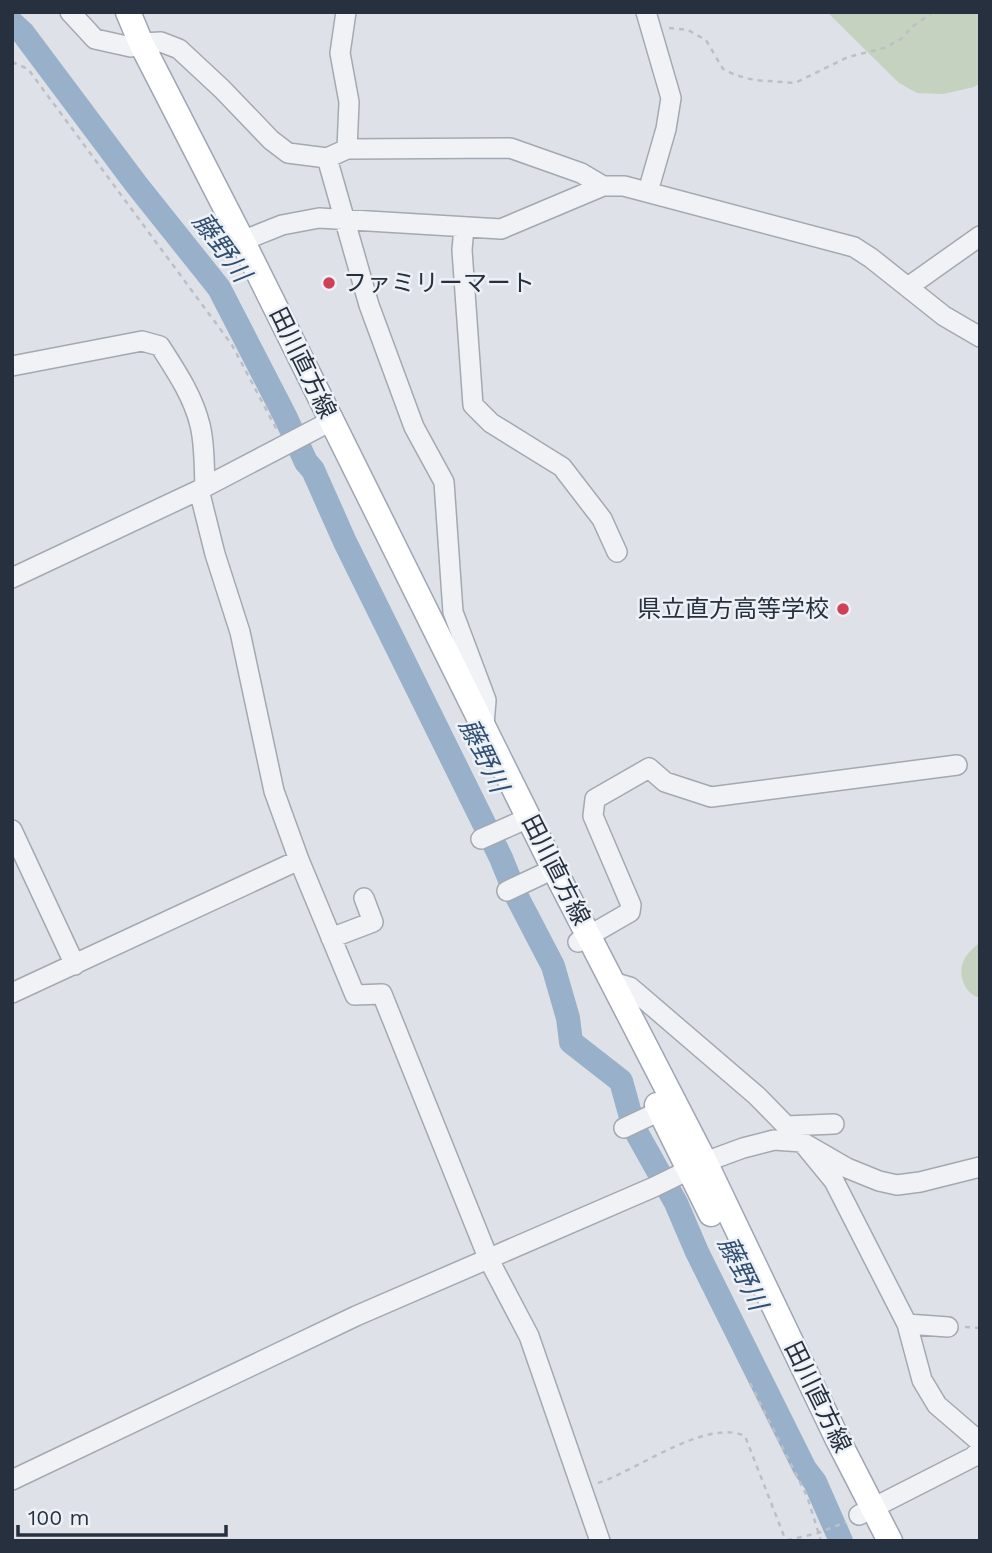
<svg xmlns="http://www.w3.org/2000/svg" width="992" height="1553" viewBox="0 0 992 1553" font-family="'Work Sans','Noto Sans JP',sans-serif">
	<rect width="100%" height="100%" fill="#dee2e8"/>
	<!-- green -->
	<path fill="#c4d2bf" d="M827,12H980V83L974,87L943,94L917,93L899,83Z
		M980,942V998C964,994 957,974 964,960C967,953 975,947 980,942Z"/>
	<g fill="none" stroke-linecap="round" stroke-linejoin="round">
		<!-- river -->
		<path stroke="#98b0c9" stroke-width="24" d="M12,23L23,33L136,184L219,288L285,416L306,462L313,470L345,542L501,858L516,895L553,966L568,1018L571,1042L621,1081L634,1128L676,1203L697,1252L805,1469L815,1482L841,1541"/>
		<defs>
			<path id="minor" d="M70,12L95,39L131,47L141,43L161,42L179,49L222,89L271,140L288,153L327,158L347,149L510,148L581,173L603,186
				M346,12L340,53L349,102L347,149
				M646,12L671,98L666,129L651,181
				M327,158L369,305L414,427L444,482L453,612L486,700L484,725L472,731
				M464,227L462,250L473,405L491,423L562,467L602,519L617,552
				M232,245L282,225L319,218L501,229L603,186H624L854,247L871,258L944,316L980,337
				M908,287L980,236
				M12,366L142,341L160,346C176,371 193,396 200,425C205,445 204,467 205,487
				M199,490L215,554L240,632L274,791L299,860L355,995L382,994L489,1260L529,1336L600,1541
				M12,578L199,490L331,421
				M12,830L75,965
				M481,839L517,823
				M507,891L543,874
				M331,938L373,922L364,898
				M578,942L630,912L631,905L593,816L595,799L649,768L665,782L711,797L957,765
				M613,982L630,987L757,1096L802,1142L834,1181L907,1324L922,1380L937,1405L980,1442
				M12,993L299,860
				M786,1126L834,1124
				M624,1128L660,1111
				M907,1324L948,1327
				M12,1480L356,1316L654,1187L705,1162L743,1148L774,1140L802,1142L847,1168L879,1181L897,1185L920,1182L980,1167
				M859,1515L973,1457L980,1450"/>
			<path id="major" d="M128,12L141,43L242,240L553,867L705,1162L837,1438L890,1541
				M657,1105L711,1214"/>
		</defs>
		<!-- minor casing -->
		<use href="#minor" stroke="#a3a9b2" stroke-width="22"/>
		<!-- major casing -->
		<use href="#major" stroke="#9da6b3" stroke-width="27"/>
		<!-- path -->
		<path stroke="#bcc0c6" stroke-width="2.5" stroke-dasharray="5 5" stroke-linecap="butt" d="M669,28L688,30L706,40L723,69L735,75L754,80L795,83L848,57L884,48L901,39L912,27L933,12
			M12,62L28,69L232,345L278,432
			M965,1327L980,1328
			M750,1383L807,1496L821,1541
			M598,1483C636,1471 706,1418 745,1436L784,1536L789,1540L818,1533L846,1522"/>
		<!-- minor -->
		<use href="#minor" stroke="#f0f2f6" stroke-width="19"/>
		<!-- major -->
		<use href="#major" stroke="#fff" stroke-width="24"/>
	</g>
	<!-- markers -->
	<g fill="#d04057" stroke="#edf1f5" stroke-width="2.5">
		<circle cx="329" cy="283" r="7"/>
		<circle cx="843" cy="609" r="7"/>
	</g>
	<g text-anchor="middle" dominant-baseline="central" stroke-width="5" stroke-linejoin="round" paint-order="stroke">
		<!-- poi labels -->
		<g font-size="24" fill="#27303f" stroke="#edf1f5" text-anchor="start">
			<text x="343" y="283">ファミリーマート</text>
			<text x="829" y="609" text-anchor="end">県立直方高等学校</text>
		</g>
		<!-- street labels -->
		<g font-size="24" fill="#27303f" stroke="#edf1f5">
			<text transform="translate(303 363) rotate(64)">田川直方線</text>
			<text transform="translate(556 870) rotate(63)">田川直方線</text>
			<text transform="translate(818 1397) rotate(64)">田川直方線</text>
		</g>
		<!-- water labels -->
		<g font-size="26" font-style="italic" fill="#304f73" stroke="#edf1f5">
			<text transform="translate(222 247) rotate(54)">藤野川</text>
			<text transform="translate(484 755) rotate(64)">藤野川</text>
			<text transform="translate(743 1273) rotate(64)">藤野川</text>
		</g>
	</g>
	<!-- border -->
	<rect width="992" height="1553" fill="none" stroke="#27303f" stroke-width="28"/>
	<!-- scale -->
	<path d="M18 1525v10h208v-10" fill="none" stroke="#27303f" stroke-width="3.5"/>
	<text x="28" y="1525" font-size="21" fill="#27303f" stroke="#edf1f5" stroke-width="5" paint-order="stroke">100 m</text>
</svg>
